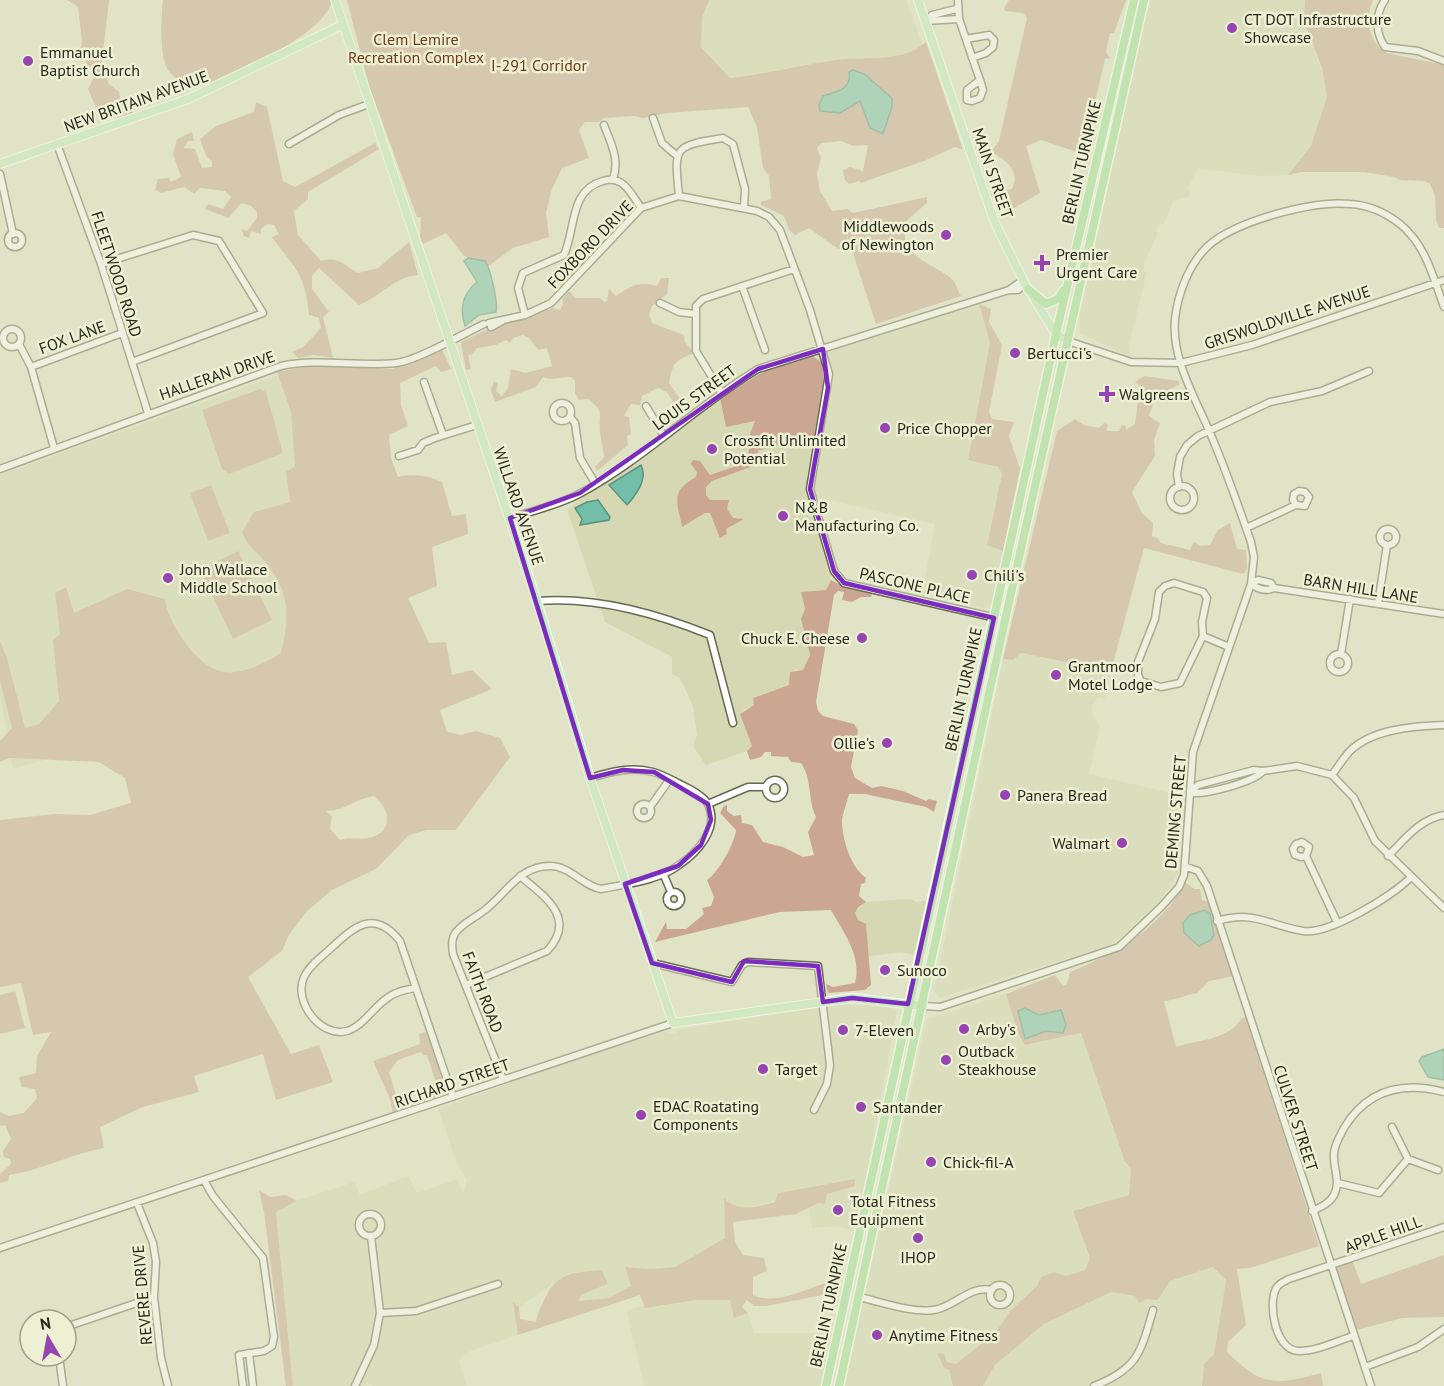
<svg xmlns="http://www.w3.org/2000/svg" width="1444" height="1386" viewBox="0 0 1444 1386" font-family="'PT Sans',sans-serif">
	<rect width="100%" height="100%" fill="#e0e3c5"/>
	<!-- built -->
	<path fill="#d5d8b3" d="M709,0H906L923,46L892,57L838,60L730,78L701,47L702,18Z
		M1149,0H1305V21L1328,91L1318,132L1308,150L1288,175L1259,176L1198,168L1188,188L1190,192L1188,197L1173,201L1164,224L1158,225L1157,235L1144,264V271L1147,272L1129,345L1131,357L1079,333L1080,315Z
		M979,304L990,343L968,460L999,467L1002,474L987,544L1003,551L993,603L988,608H982L922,594L935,524L815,497L813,487L822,430L818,416L807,474L808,495L831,580L826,590L801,592L805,609L801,619L810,655L803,671L795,669L789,685L754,697L755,705L743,710L744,724L752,746L747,751L706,765L693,746L697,735L693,706L680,678L672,674V657L605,622L567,509L720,398L726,427L818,357L813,356Z
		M284,373L346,658L120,738L13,769L0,696V475Z
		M1021,653L1111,671L1105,698L1098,697L1092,707L1093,715L1100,726L1089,774L1183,796L1178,874L1163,897L1136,927L1108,946L939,998L934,990L1003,659L1013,660Z
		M911,899L916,902L927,900L914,955L901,952L859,958L853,913L858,907L866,902Z
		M1006,994L1018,1033L1043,1042L1081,1033L1131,1168L1129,1195L1073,1211L1090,1258L1085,1270L1037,1286L1010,1311L996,1332L956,1364L947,1362L938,1353L944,1368L949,1370L953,1386H844L927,1019Z
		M834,1005H886L897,1011L856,1232L839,1226L812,1228L809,1207L827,1194L855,1186V1179L779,1193L775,1201L748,1208L733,1207L724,1199L726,1238L675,1267L650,1269L625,1267L631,1286L609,1298L578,1301L581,1295L608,1285L569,1273L519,1307L514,1303L518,1335L465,1353L459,1361L467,1386H372L367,1382L364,1386H293L276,1211L299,1200L354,1182L360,1195L408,1176L417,1193L457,1179L463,1193L467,1180L458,1166L438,1109L553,1067L665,1032L677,1034L676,1030Z
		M1213,1267L1226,1280L1214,1355L1204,1364L1202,1386H983L995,1365L1044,1324L1111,1292L1158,1300L1170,1281Z
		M696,1300H730L734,1317L748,1313L754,1333H834L821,1386H644L627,1312L636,1307Z"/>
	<!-- green -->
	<path fill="#cba793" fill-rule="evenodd" d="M67,0H109L102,61L109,84L119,92L122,104L135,114L123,119L99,115L88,89L94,77L80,51L82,41L78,7Z
		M163,0H332C324,36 241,69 210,84L209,81L190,87C182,82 174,78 168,70C159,56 161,16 163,0Z
		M347,0H709L702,18L701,47L730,78C766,74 801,65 836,60C866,56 902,63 926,42L963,150L955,147L924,161L860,183V181L849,184L845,180L843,170L850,167L863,171L868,145L854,146L841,141L821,143L817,148L821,158L817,174L820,191L832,211L847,209L853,213L927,197V203L907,220C895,257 932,262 952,279C956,283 958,291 961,296L876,324L847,235L848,245L838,249L809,228L795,235L789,230L784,216L761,205V202L771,199L769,176L763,168L757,127L748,107L667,113L643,118L634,116L604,118L599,122H585L579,130L589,158L562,168L552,189L546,213L549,237L513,248L486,268L463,255L446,233L423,244L420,238L421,217H417L369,86Z
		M1009,0H1126L1114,33H1110L1106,52L1110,58L1105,59L1083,154L1041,140L1026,146L1040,193L1007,212L999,210L990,193L1012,189C1022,168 1001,158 991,152L999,141L1027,18L1023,13L1005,11L1004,8Z
		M1305,0H1373C1365,18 1368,43 1387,53L1444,65V228H1439L1436,220L1435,196L1430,184L1424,181L1400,180L1394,177L1364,172H1301L1288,175L1311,146L1327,97L1322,68L1304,21Z
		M256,102L267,107L283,181L295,187L375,143L379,149L308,192V199L294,211L298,235L321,261C338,256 344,265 358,273L378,268L409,242L418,275C396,276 380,297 359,305L319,268L312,276V289L329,312L323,317L333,358L313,355L298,358L292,352L303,347L321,328L319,318L309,315C305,273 296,270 272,237L279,234L274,225L268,224L261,229V234L251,231L249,238L244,236L241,229L247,231L257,218V212L251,206L241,203L229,218L205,209L208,204L223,209L231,197L225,191L200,188L194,194L184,187L161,193L155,190L158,179L169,178L171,182L181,177L173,154L177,139L192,132L194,141H188L184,148L195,149L202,168L212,167V161L206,156L200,139L216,126L254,112Z
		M661,278H669L667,294L652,306L649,314L652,323L684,335L685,342L694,353C675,361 673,362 669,383L685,406L683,411L665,422L662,420L677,408L667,392L658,388L642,396L640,405L631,404L624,416L629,417L631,434L627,436L628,445L597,471L595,467L604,457C603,448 601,441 600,433C598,414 606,413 588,399L579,400L575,393V381L571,377L550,379L543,377L536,387L495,402L491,390L494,381L498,384L496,391L502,396L508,388L511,369L526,373L552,366L547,348L538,350L529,338L523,335L513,338L510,343L506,340L496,345L477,348L473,354L468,355L471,369L466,370L461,342L486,330L553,308L560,310L563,304L562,299L569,291L575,298H600L604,302L607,301L609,289L616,296C631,286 639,281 657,286Z
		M979,304L991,309L989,322L1002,345L989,412L992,419L1014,422L1009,436L1020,469L1003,551L987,545L1002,474L998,467L968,460L990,343Z
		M442,349L451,369L441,372L436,366L400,383L401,405L408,426L389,435L391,458L398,477C411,473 430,476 442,482L452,516L466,514L468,534L432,547L437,586L408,598L429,643L446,642L452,675L472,670L492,689L440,710L447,732L461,735L476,731L500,738L510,757L456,830H427L409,835L376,869L332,890L306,912L289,935L282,951L248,977L291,1054L319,1045L333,1082L276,1100L263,1054L194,1076L199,1092L143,1107L100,1127L104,1148C71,1154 42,1170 9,1175L8,1181L0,1183V1174L11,1164L10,1159L4,1157L3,1151L11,1139L5,1125L0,1126V1112L9,1116L24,1113L37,1098L35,1089L22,1087L19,1077L36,1073L37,1056L51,1032L33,1035L21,983L0,987V820L54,814L90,815L131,803L125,778L99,762L9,758L0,762V741L12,728L0,681V641L7,658L25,728L39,724L59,701L53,640L60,634L55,593L66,587L74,613L127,589L165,599C167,622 196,665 220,671C241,677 264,663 281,653C289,618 291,595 267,564C257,551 249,549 242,532L254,512L290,502L286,472L295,466L291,412L277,372L309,366L393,369ZM374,796C391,809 394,833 368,838C358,840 349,836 340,840L330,829L332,816L325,811C348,810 354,799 374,796Z
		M813,356L823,364L824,375L814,438C794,436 778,449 758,450L756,465L712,481L706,487V495L710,500H729L727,509L733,518L744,519L726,529L727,534L720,538L710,513H705L682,527C677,500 670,492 696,477L697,472L691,464L693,460L700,461L710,475L748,462L750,434L755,421L726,427L720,398L765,371Z
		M1144,376L1179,381V385L1156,395L1149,416L1160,423L1154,440L1155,456L1132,492L1142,513L1153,523L1152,536L1158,538L1161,543L1190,550L1194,542L1201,546L1210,545L1218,530L1230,523L1237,549L1246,550L1247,569L1243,574L1144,548L1111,671L1021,653L1013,660L1003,659L1057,431L1075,419L1084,425L1099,428L1104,423L1108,425L1106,431H1119L1122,425L1126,426V430L1135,424L1140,386L1135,382Z
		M260,389L266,392L283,453L229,474L222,469L202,410Z
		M211,485L230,533L208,541L190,493Z
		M238,551L272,620L233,639L200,570Z
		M831,580L846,588L872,594L871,597H861L852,602L842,600L844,592L838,591L834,595L816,702L818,711L823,716L854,724L858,730L851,767L855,778L872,788L881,786L903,791L926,801L929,799L937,801L934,812L926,807L865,794H849C847,803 842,814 842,822C843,842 851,867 866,878L865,883L861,884L859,896L866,902L858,907L855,913L858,920L866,924L871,985L865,990L828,993L826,984L833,987L855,983C862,956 844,933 831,910L780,912L655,942L666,922L667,929H686L704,914L702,908L711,906L714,897L707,880C718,873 735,843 736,830L720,813L724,806L727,805V811L734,816L741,815L742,823L752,825L763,842L783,847L803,857L814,855L808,832L816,817C807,798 813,781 801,763L791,762L788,757L771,756V752H765L761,757L750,760L747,751L752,746L740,714L754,705L753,698L789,685L790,672L803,670L810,655L801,619L805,609L801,592L826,590Z
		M1185,882L1194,889H1200L1202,900L1208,902L1234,976L1209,981L1197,993C1185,995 1176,1000 1164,1001L1176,1047C1197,1040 1229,1040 1242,1018L1246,1017L1319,1246L1250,1268L1237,1269L1246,1325L1228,1342L1227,1352C1262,1386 1274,1386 1321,1373L1323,1386H1202L1204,1364L1214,1354L1226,1280L1213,1267L1170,1281L1158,1300L1146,1299L1139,1304L1135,1296L1111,1292L1044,1324L995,1365L983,1386H953L949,1370L944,1368L937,1353L944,1354L947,1362L956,1364L996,1332L1010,1311L1037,1286L1041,1277L1054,1272L1066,1276L1085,1270L1090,1258L1073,1211L1129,1195L1131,1168L1125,1162L1081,1033L1025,1045L1018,1033L1006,994L1055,975L1063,986L1067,984L1070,972C1115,954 1162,927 1185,882Z
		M15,991L25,1028L0,1034V995Z
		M428,1031L446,1093L421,1102L422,1098L435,1093L433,1087L436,1083L427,1055H423L421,1052L398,1060L389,1072L399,1105H404L405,1108L393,1113L390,1099L373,1061L420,1044L419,1034Z
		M855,1179V1186L827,1194L825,1204L818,1203L796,1214L733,1222L735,1242L743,1255L764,1258L767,1271L753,1277V1295C776,1306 808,1288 831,1281L839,1286L838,1292L766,1306H754L747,1300L742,1307L748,1313L734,1318L730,1300H696L645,1308L640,1295L518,1335L513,1302L519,1307L520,1319L536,1322C538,1311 542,1305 546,1296C559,1271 576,1273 602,1270L608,1284L581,1295L578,1301L609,1298L631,1286L625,1267L650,1269L675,1267L725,1238L724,1198C739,1213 757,1207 775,1202L778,1193Z
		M259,1190L270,1197L286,1195L297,1201L276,1212L293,1386H286L264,1212Z
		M1444,1255V1317L1402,1318L1357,1330L1330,1267L1352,1260L1361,1284Z"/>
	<!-- water -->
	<path fill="#72bea9" stroke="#5c917f" stroke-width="1.5" d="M853,70L864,74L892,98V107L883,134L870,128L860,101L840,113L820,111L819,105L823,96C837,92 852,89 849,72Z
		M468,258L485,261C491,270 498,302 496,312L479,315L465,326C459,307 463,294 477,282L464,261Z
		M641,465C648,478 636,495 627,505L609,485Z
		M598,500L610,517L609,520L580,525L582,519L575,508L587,502Z
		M1205,910L1210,914L1214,935L1211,940L1199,946L1184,933L1183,923L1190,915Z
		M1025,1008L1039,1015L1061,1010L1066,1025L1063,1033L1046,1031L1025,1039L1018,1011Z
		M1444,1049V1080L1428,1077L1419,1061L1422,1057Z"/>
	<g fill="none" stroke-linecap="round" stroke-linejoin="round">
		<defs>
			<path id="minor" d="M958,0L959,19L981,83L983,90L980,98L972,101L967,100V90L980,80
				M1385,0C1375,14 1375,32 1385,47L1418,51L1444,61
				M925,21L932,15L956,9
				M926,21L959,19
				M966,39L989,35L994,40L993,47L986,53L972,58
				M653,118L662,143L676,155
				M604,125C611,144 620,159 613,179
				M57,144L101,264L148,413
				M289,144L339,115L369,104
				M0,174L13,234
				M679,196C674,146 673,146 723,138L733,144L745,189L744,208
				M8 240a7 7 0 1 1 14 0a7 7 0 1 1-14 0Z
				M101,264L193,235L219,241L263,313L132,362
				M742,286L765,350
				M1009,290L1019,283L1025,284
				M660,303L679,312L695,314
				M525,315L518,288L523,273L564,255C576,229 569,190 603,181C623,175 631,193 641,208
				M489,323L525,315L551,303L641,208L679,196L757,211L769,217L780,230L810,310L829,374L810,489L834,571L844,583L1005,620
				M491,327L502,321
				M3 338a9 9 0 1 1 18 0a9 9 0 1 1-18 0Z
				M1068,341L1131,362L1181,363L1252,345L1444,280
				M19,344L31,367L54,448
				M31,367L122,333
				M424,382L443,435
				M721,392L696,351V306L703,299L794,269
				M553 412a9 9 0 1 1 18 0a9 9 0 1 1-18 0Z
				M646,406L664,436
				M570,417L575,423L580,458L595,483
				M399,456L418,450L423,443L435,438L477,425
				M0,469L281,366C319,358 357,367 396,363C416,361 463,334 484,324
				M1170 498a12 12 0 1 1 24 0a12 12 0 1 1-24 0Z
				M1179,487L1177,474L1180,457L1187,445L1198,436L1270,402L1322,391L1369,371
				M510,518C533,511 558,505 579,494C643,460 696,406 758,369L1009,290H1018L1025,284
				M1246,528L1296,505L1305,506L1309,497L1305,492L1299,491L1294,494L1293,500L1296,505
				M1380 537a8 8 0 1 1 16 0a8 8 0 1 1-16 0Z
				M1251,584C1258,589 1266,592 1274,588L1444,614
				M1251,584L1258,580L1271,583L1274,588
				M537,601C595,596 656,613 710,635L733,723
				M1378,604L1387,545
				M1203,636L1180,683L1161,687L1141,681L1138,675V662L1155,619L1159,592L1165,586L1174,583L1190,588L1203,592L1207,598L1202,622L1203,636L1229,647
				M1330 663a9 9 0 1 1 18 0a9 9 0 1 1-18 0Z
				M1341,654L1350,599
				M1332,775C1337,768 1343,759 1349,752C1371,729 1414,726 1444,725
				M766 789a9 9 0 1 1 18 0a9 9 0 1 1-18 0Z
				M1190,792L1198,785L1254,770L1263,771L1297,766L1332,775L1354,798L1375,841L1444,908
				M1190,792C1200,797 1257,781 1263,771
				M637 811a7 7 0 1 1 14 0a7 7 0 1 1-14 0Z
				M708,804L748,787H766
				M650,807L670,779
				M1306,856L1301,857L1295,855L1293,849L1296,844L1302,842L1309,847L1306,856L1337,922
				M1388,856C1405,839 1420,819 1444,815
				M1187,867L1198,871L1207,886L1371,1386
				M663,873L671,892
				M667 899a7 7 0 1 1 14 0a7 7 0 1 1-14 0Z
				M1217,921C1256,910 1267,925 1303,931C1329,935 1392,896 1410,878
				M652,963L732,982L742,965L748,962L818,966L830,1065L827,1084L814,1110
				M466,985L547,951C578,918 544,896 520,876
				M415,988C405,990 394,992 386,999C373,1008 362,1027 347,1031C320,1038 293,1001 304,977C309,966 320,958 329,950C353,928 373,907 400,941L453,1097
				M923,1006L940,1007L1119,947L1161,907L1179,887L1184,875L1193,752L1251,584L1254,557L1251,542C1239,508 1227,473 1213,440C1198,402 1171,361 1175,319C1178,293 1189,264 1208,246C1236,221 1313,200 1350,204C1368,205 1386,213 1400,224C1426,245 1433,277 1444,307
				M503,1079L453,954C452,946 451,939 456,932C464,922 477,917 486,909C507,893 519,866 550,866C571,866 582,886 601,889C626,884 658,881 679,865C697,853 720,828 708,804C702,794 687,788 678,783C670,779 661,774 653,772C631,766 610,772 590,778
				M1408,1159L1438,1170
				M205,1182L213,1196L263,1258L274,1337L272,1346L264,1351L239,1355L243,1386
				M1338,1183L1379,1193L1408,1159L1392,1127
				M137,1203L153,1243L156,1262L154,1297L161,1358L168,1386
				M1312,1211C1321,1207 1329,1204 1334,1195C1341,1181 1333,1168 1334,1154C1334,1145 1340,1136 1344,1128C1367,1090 1402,1081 1444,1092
				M359 1225a11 11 0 1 1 22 0a11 11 0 1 1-22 0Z
				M0,1248L673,1023
				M990 1295a10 10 0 1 1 20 0a10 10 0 1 1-20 0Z
				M859,1297C882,1302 911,1313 934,1310C955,1307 969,1285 992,1290
				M380,1313L416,1311L498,1284
				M66,1327L154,1297
				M1353,1336C1337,1341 1315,1352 1298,1351C1275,1350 1267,1302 1277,1287C1280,1283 1285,1281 1289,1279L1444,1227
				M249,1353L253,1386
				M59,1356L63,1386
				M1365,1367L1418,1347L1444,1329
				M355,1386L374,1345L380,1313L371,1236
				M1094,1386C1138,1369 1141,1352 1153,1310"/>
			<path id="major" d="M335,0L537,601L590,778L673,1023L852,998L923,1006
				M918,0L995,223L1025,284L1056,334L1068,341
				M0,164L188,99L342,25"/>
			<path id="highway" d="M1028,289L1046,304L1058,299L1063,291
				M826,1386L1056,334L1134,0
				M839,1386L1005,620L1144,0"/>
		</defs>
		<!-- minor casing -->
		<use href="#minor" stroke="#686a4f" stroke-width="9"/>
		<!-- major casing -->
		<use href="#major" stroke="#fff" stroke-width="10"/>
		<!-- highway casing -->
		<use href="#highway" stroke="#fff" stroke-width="11"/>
		<!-- minor -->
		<use href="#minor" stroke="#fff" stroke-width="6"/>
		<!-- major -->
		<use href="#major" stroke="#c2eec0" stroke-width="8"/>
		<!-- highway -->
		<use href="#highway" stroke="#9ae296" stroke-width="8"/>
	</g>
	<!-- marked area -->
	<path d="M0 0H1444V1386H0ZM823,349L828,388L810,489L834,571L844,583L994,618L908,1004L852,998L823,1002L818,966L744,961L732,982L652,963L625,884L678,866L701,845L711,820L708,804L654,772L623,770L590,778L510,518L580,493L758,369Z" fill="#e0e3c5" fill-opacity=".55" fill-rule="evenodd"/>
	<path fill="none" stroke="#7b2cbf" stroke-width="4.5" stroke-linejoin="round" d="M823,349L828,388L810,489L834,571L844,583L994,618L908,1004L852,998L823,1002L818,966L744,961L732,982L652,963L625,884L678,866L701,845L711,820L708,804L654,772L623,770L590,778L510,518L580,493L758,369Z"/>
	<!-- markers -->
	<g fill="#9644b2" stroke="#edf0d2" stroke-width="2">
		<circle cx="1232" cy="28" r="6"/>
		<circle cx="28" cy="61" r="6"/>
		<circle cx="946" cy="235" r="6"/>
		<path d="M1039 254h6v6h6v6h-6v6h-6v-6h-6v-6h6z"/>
		<circle cx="1015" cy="353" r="6"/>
		<path d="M1104 385h6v6h6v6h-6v6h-6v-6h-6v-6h6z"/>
		<circle cx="885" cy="428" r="6"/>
		<circle cx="712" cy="449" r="6"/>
		<circle cx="783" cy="516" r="6"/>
		<circle cx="972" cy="575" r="6"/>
		<circle cx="168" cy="578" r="6"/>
		<circle cx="862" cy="638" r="6"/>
		<circle cx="1056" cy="675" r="6"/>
		<circle cx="887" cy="743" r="6"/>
		<circle cx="1005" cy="795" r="6"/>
		<circle cx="1122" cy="843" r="6"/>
		<circle cx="885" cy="970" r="6"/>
		<circle cx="964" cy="1029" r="6"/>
		<circle cx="843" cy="1030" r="6"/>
		<circle cx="946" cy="1060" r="6"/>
		<circle cx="763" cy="1069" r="6"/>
		<circle cx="861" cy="1107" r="6"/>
		<circle cx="641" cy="1115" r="6"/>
		<circle cx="931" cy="1162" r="6"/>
		<circle cx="838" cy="1210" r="6"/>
		<circle cx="918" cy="1238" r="6"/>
		<circle cx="877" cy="1335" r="6"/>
	</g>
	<g text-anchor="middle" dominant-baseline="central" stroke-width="5" stroke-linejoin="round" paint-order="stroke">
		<!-- poi labels -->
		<g font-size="16" fill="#27281d" stroke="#edf0d2" text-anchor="start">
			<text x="1244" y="19">CT DOT Infrastructure<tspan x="1244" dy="18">Showcase</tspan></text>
			<text x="40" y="52">Emmanuel<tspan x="40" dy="18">Baptist Church</tspan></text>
			<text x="934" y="226" text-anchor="end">Middlewoods<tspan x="934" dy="18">of Newington</tspan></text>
			<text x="1056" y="254">Premier<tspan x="1056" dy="18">Urgent Care</tspan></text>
			<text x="1027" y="353">Bertucci's</text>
			<text x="1119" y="394">Walgreens</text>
			<text x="897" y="428">Price Chopper</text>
			<text x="724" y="440">Crossfit Unlimited<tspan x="724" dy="18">Potential</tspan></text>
			<text x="795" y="507">N&amp;B<tspan x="795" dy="18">Manufacturing Co.</tspan></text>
			<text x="180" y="569">John Wallace<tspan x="180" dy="18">Middle School</tspan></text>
			<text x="984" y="575">Chili's</text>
			<text x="850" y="638" text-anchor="end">Chuck E. Cheese</text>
			<text x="1068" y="666">Grantmoor<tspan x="1068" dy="18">Motel Lodge</tspan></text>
			<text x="875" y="743" text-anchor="end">Ollie's</text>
			<text x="1017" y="795">Panera Bread</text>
			<text x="1110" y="843" text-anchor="end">Walmart</text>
			<text x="897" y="970">Sunoco</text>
			<text x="976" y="1029">Arby's</text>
			<text x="855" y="1030">7-Eleven</text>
			<text x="958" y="1051">Outback<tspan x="958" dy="18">Steakhouse</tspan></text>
			<text x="775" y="1069">Target</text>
			<text x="653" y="1106">EDAC Roatating<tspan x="653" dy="18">Components</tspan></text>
			<text x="873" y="1107">Santander</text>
			<text x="943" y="1162">Chick-fil-A</text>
			<text x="850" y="1201">Total Fitness<tspan x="850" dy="18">Equipment</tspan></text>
			<text x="918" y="1257" text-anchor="middle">IHOP</text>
			<text x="889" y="1335">Anytime Fitness</text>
		</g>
		<!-- park labels -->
		<g font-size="16" fill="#703a17" stroke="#edf0d2">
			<text x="416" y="39">Clem Lemire<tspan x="416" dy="18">Recreation Complex</tspan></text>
			<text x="539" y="65">I-291 Corridor</text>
		</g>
		<!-- street labels -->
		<g font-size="16" fill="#27281d" stroke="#edf0d2">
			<text transform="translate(136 101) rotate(-20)">NEW BRITAIN AVENUE</text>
			<text transform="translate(1081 162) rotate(-77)">BERLIN TURNPIKE</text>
			<text transform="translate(993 173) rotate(71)">MAIN STREET</text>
			<text transform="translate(590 244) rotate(-46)">FOXBORO DRIVE</text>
			<text transform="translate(117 274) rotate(72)">FLEETWOOD ROAD</text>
			<text transform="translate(1287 317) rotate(-18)">GRISWOLDVILLE AVENUE</text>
			<text transform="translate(72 337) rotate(-20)">FOX LANE</text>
			<text transform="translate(217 375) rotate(-19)">HALLERAN DRIVE</text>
			<text transform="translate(694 397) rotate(-36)">LOUIS STREET</text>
			<text transform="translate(519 506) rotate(71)">WILLARD AVENUE</text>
			<text transform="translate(915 585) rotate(13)">PASCONE PLACE</text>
			<text transform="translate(1361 588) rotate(9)">BARN HILL LANE</text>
			<text transform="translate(963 689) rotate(-78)">BERLIN TURNPIKE</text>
			<text transform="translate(1175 812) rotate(-85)">DEMING STREET</text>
			<text transform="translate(483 992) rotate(69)">FAITH ROAD</text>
			<text transform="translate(452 1083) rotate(-19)">RICHARD STREET</text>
			<text transform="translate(1296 1118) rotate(72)">CULVER STREET</text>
			<text transform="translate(1383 1234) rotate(-20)">APPLE HILL</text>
			<text transform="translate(142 1295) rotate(-95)">REVERE DRIVE</text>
			<text transform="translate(828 1305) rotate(-78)">BERLIN TURNPIKE</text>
		</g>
	</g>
	<!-- north arrow -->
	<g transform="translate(48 1338) rotate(350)"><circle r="28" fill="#edf0d2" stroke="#9ea08a" stroke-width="1.5"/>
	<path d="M0-4.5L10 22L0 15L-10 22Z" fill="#9644b2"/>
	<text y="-9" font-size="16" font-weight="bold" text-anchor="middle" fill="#27281d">N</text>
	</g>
</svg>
